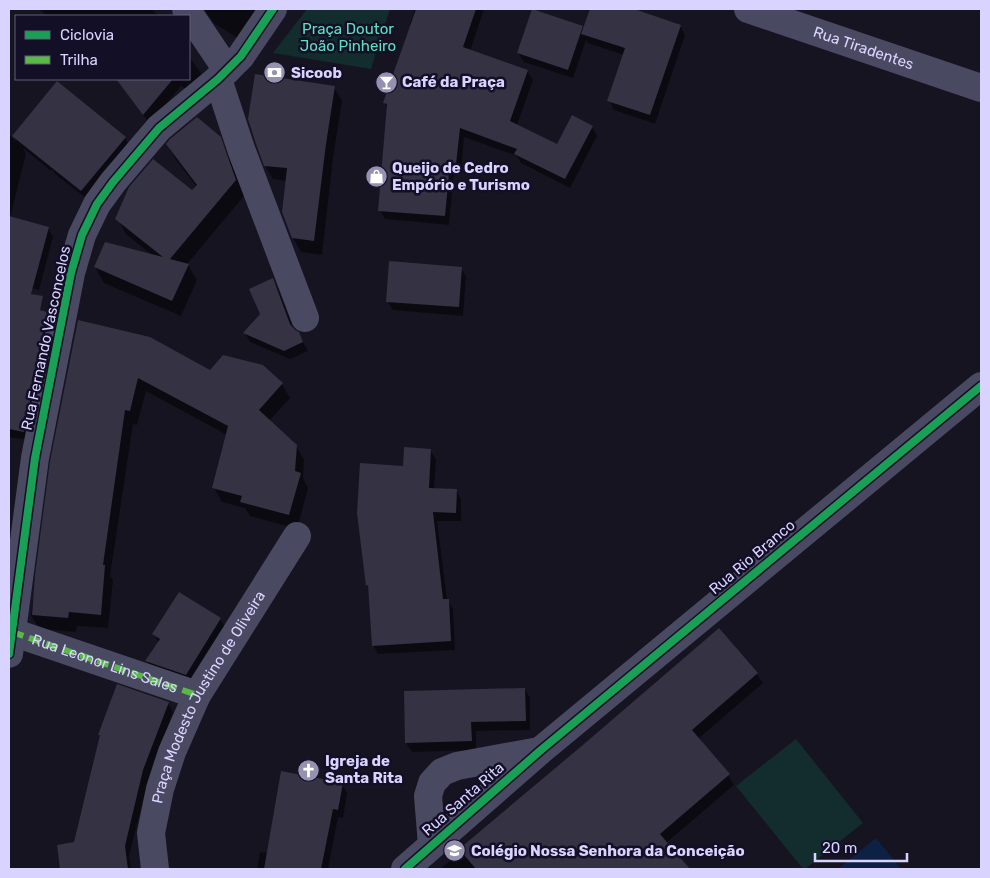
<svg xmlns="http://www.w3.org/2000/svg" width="990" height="878" viewBox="0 0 990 878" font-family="Rubik,sans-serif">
	<rect width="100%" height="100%" fill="#161421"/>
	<!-- green -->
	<path fill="#132c2d" d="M307,9H390L371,69L273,53Z
		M796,739L863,823L805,869H803L736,786Z"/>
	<!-- water -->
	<path fill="#0d2144" d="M876,838L901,869H838Z"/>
	<!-- shadow -->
	<path fill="#0007" d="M40,9H152L158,16H46Z
		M204,9H266L244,42L215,24Z
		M415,9H484L470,51L527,71L533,80L517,125L557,146L592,127L597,136L570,188L521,163L517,156L464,137L461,172H454L449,225L385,219L380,210L388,109L385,102L411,26L410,24Z
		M591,9H630L680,26L685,35L655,124L614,110L609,100L624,55L588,43L586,40L573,78L524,62L518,53L582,27L584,30Z
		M189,57L201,73L207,83L194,94L181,86L150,124L116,79H189Z
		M334,87L342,101L333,158L322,255L301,252L293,238L287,181L273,179L265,165Z
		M9,135L17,142L14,136L125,138L130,147L87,199L55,174L53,170H50L23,148L26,154L10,218L48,228L53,237L39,290L9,282Z
		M220,138L229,154L244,196L187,264L188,265L197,280L181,316L104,283L95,267L152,255L126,234L117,218L192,192L197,187L176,160L167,144Z
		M461,268L466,277L463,316L393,310L387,301Z
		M273,280L278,289L294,330L298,333L308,351L290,359L250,342L245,333L262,314Z
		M9,318L45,324L50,333L29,440L9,437Z
		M77,329L210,371L282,384L290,398L269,421L296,446L304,460L303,478L308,488L297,529L250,516L245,508L222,502L214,488L227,435L146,391L137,425L133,424L110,576L113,580L108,628L77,626L76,632L39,629L31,615L52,461Z
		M430,450L436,459L434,489L456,490L461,499V521H437L447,600H448L453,609L455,650L378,654L373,645L370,589L367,585L404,467Z
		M179,594L220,619L226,628L191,683L152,670L147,661L159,643L154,634Z
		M757,674L763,683L698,739L728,775L734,785L666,843L688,869H440L462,851Z
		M525,689L530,698V730L476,731V750L412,752L406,743Z
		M168,703L173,712L148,780L129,856L131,869H61L58,846L75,843L101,737L100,735Z
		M342,784L347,793L343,818L338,817L328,869H257L260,852L268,853Z"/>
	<!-- building -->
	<path fill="#343243" d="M416,9H476L463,47L528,70L510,121L557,144L572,115L593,126L565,179L514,154L517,149L460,128L456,164L450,163L445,216L378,211L387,104L383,103Z
		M532,9L583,26L568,70L517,53Z
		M590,9H634L681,25L650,115L607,101L625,48L581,34Z
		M255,74L335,86L326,144L314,241L292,238L282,212L287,168L264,166L256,144L248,119Z
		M116,79H173L143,115Z
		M57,81L126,137L81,191L12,136Z
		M197,117L221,137L236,180L170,259L189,264L172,301L94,267L105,242L163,257L115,219L129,187L153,159L192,190L197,185L166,144L170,139Z
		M9,216L49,227L31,294L43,296L40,310L47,312L24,432L9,429Z
		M389,261L462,267L459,307L386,302Z
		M273,278L290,324L295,330L299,332L303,342L284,351L243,333L260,314L249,289Z
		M78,320L150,337L210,370L223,355L263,365L283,383L259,410L297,445L295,471L301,473L289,515L240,502L242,496L212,488L228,426L138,378L130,411L125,410L103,565H105L101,615L69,612L68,618L32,615L35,575L50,461Z
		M404,447L431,449L429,488L457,489L456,513L433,512L443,599H449L451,641L372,646L368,585L366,586L357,513L360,463L403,466Z
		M179,592L221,618L186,675L145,661L160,639L152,634Z
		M719,628L758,673L692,730L730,774L660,834L690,869H476L459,849L584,744Z
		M117,684L169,702L143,770L125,846L128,869H60L57,845L74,842L100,735H98Z
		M525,688L526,721L471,722L472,741L405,743L404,691Z
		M281,771L343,783L338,810L333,809L321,869H264Z"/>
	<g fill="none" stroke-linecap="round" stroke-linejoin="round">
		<!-- minor -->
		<g stroke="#4a4962" stroke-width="28">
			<path d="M186,9L227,70"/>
			<path id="s1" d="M748,9L981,88"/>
			<path d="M218,79L241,149L305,318"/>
			<path id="s2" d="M12,632L197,695"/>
			<path d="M9,654L35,458L71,273L82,235L97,204L113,182L159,128L218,79L241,56L273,9"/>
			<path d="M432,845L428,796L432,783L442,772L457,766L539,751"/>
			<path id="s3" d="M155,869L151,833L160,789L172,752L197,695L297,536"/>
			<path d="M405,869L541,750L981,386"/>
		</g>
		<!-- quiet -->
		<path stroke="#58b947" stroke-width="6" stroke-dasharray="12 6" stroke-linecap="butt" d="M12,632L197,695"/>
		<defs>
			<path id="cycleway" d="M9,654L35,458L71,273L82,235L97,204L113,182L159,128L218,79L241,56L273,9
				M405,869L541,750L981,386"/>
		</defs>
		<!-- cycleway casing -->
		<use href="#cycleway" stroke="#130f26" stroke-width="11"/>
		<!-- cycleway -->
		<use href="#cycleway" stroke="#1a9f57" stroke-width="8"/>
	</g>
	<!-- icons -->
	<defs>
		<symbol id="bank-disc" viewBox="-11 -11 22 22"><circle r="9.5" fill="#9591b1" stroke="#130f26"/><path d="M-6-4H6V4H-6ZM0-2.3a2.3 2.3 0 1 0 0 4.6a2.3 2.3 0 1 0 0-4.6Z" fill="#fff"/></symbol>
		<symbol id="bar-disc" viewBox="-11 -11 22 22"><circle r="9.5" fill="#9591b1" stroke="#130f26"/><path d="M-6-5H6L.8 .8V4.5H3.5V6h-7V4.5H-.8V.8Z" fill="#fff"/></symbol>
		<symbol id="shop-disc" viewBox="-11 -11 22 22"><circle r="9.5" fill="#9591b1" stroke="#130f26"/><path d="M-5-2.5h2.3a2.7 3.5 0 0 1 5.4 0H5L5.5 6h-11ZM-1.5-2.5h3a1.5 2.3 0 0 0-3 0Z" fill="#fff"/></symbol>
		<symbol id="church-disc" viewBox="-11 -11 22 22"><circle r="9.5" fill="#9591b1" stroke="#130f26"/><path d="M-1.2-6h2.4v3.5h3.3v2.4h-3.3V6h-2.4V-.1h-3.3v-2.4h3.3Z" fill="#fff"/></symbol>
		<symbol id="school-disc" viewBox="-11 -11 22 22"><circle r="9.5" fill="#9591b1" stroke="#130f26"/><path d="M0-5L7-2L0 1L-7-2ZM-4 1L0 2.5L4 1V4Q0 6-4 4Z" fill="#fff"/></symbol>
	</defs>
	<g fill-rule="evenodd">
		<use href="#bank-disc" x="262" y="60" width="25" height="25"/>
		<use href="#bar-disc" x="374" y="70" width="25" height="25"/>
		<use href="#shop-disc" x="364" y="164" width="25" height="25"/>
		<use href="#church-disc" x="296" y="758" width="25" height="25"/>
		<use href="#school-disc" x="442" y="838" width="25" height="25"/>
	</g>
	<g text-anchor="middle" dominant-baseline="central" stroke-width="5" stroke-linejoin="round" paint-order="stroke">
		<!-- park labels -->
		<g font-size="15" fill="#5fe0c0" stroke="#130f26">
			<text x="348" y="29">Praça Doutor<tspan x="348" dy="17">João Pinheiro</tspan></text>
		</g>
		<!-- street labels -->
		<g font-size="15" fill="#d9d4ff" stroke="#130f26">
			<text stroke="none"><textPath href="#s1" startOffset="122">Rua Tiradentes</textPath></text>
			<text transform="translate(46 338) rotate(-78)">Rua Fernando Vasconcelos</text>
			<text transform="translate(752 557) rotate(-40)">Rua Rio Branco</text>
			<text stroke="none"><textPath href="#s2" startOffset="98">Rua Leonor Lins Sales</textPath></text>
			<text stroke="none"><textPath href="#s3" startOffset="185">Praça Modesto Justino de Oliveira</textPath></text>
			<text transform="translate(463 799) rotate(-41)">Rua Santa Rita</text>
		</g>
		<!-- poi labels -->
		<g font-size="15" font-weight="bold" fill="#d9d4ff" stroke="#130f26" text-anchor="start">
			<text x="291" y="73">Sicoob</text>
			<text x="402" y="82">Café da Praça</text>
			<text x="392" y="168">Queijo de Cedro<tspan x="392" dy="17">Empório e Turismo</tspan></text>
			<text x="325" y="761">Igreja de<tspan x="325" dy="17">Santa Rita</tspan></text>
			<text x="471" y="851">Colégio Nossa Senhora da Conceição</text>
		</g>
	</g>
	<!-- border -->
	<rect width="990" height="878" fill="none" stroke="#d9d4ff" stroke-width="20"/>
	<!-- legend -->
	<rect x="15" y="15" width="175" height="65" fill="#130f26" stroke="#625e7d"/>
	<rect x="25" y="31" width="25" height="8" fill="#1a9f57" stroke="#625e7d"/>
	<text x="60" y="40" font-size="15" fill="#d9d4ff">Ciclovia</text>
	<rect x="25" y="56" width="25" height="8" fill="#58b947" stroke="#625e7d"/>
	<text x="60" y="65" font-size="15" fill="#d9d4ff">Trilha</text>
	<!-- scale -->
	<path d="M815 853v8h92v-8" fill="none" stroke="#d9d4ff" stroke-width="2.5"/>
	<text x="822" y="853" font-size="15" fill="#d9d4ff" stroke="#130f26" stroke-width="4" paint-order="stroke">20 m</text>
</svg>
